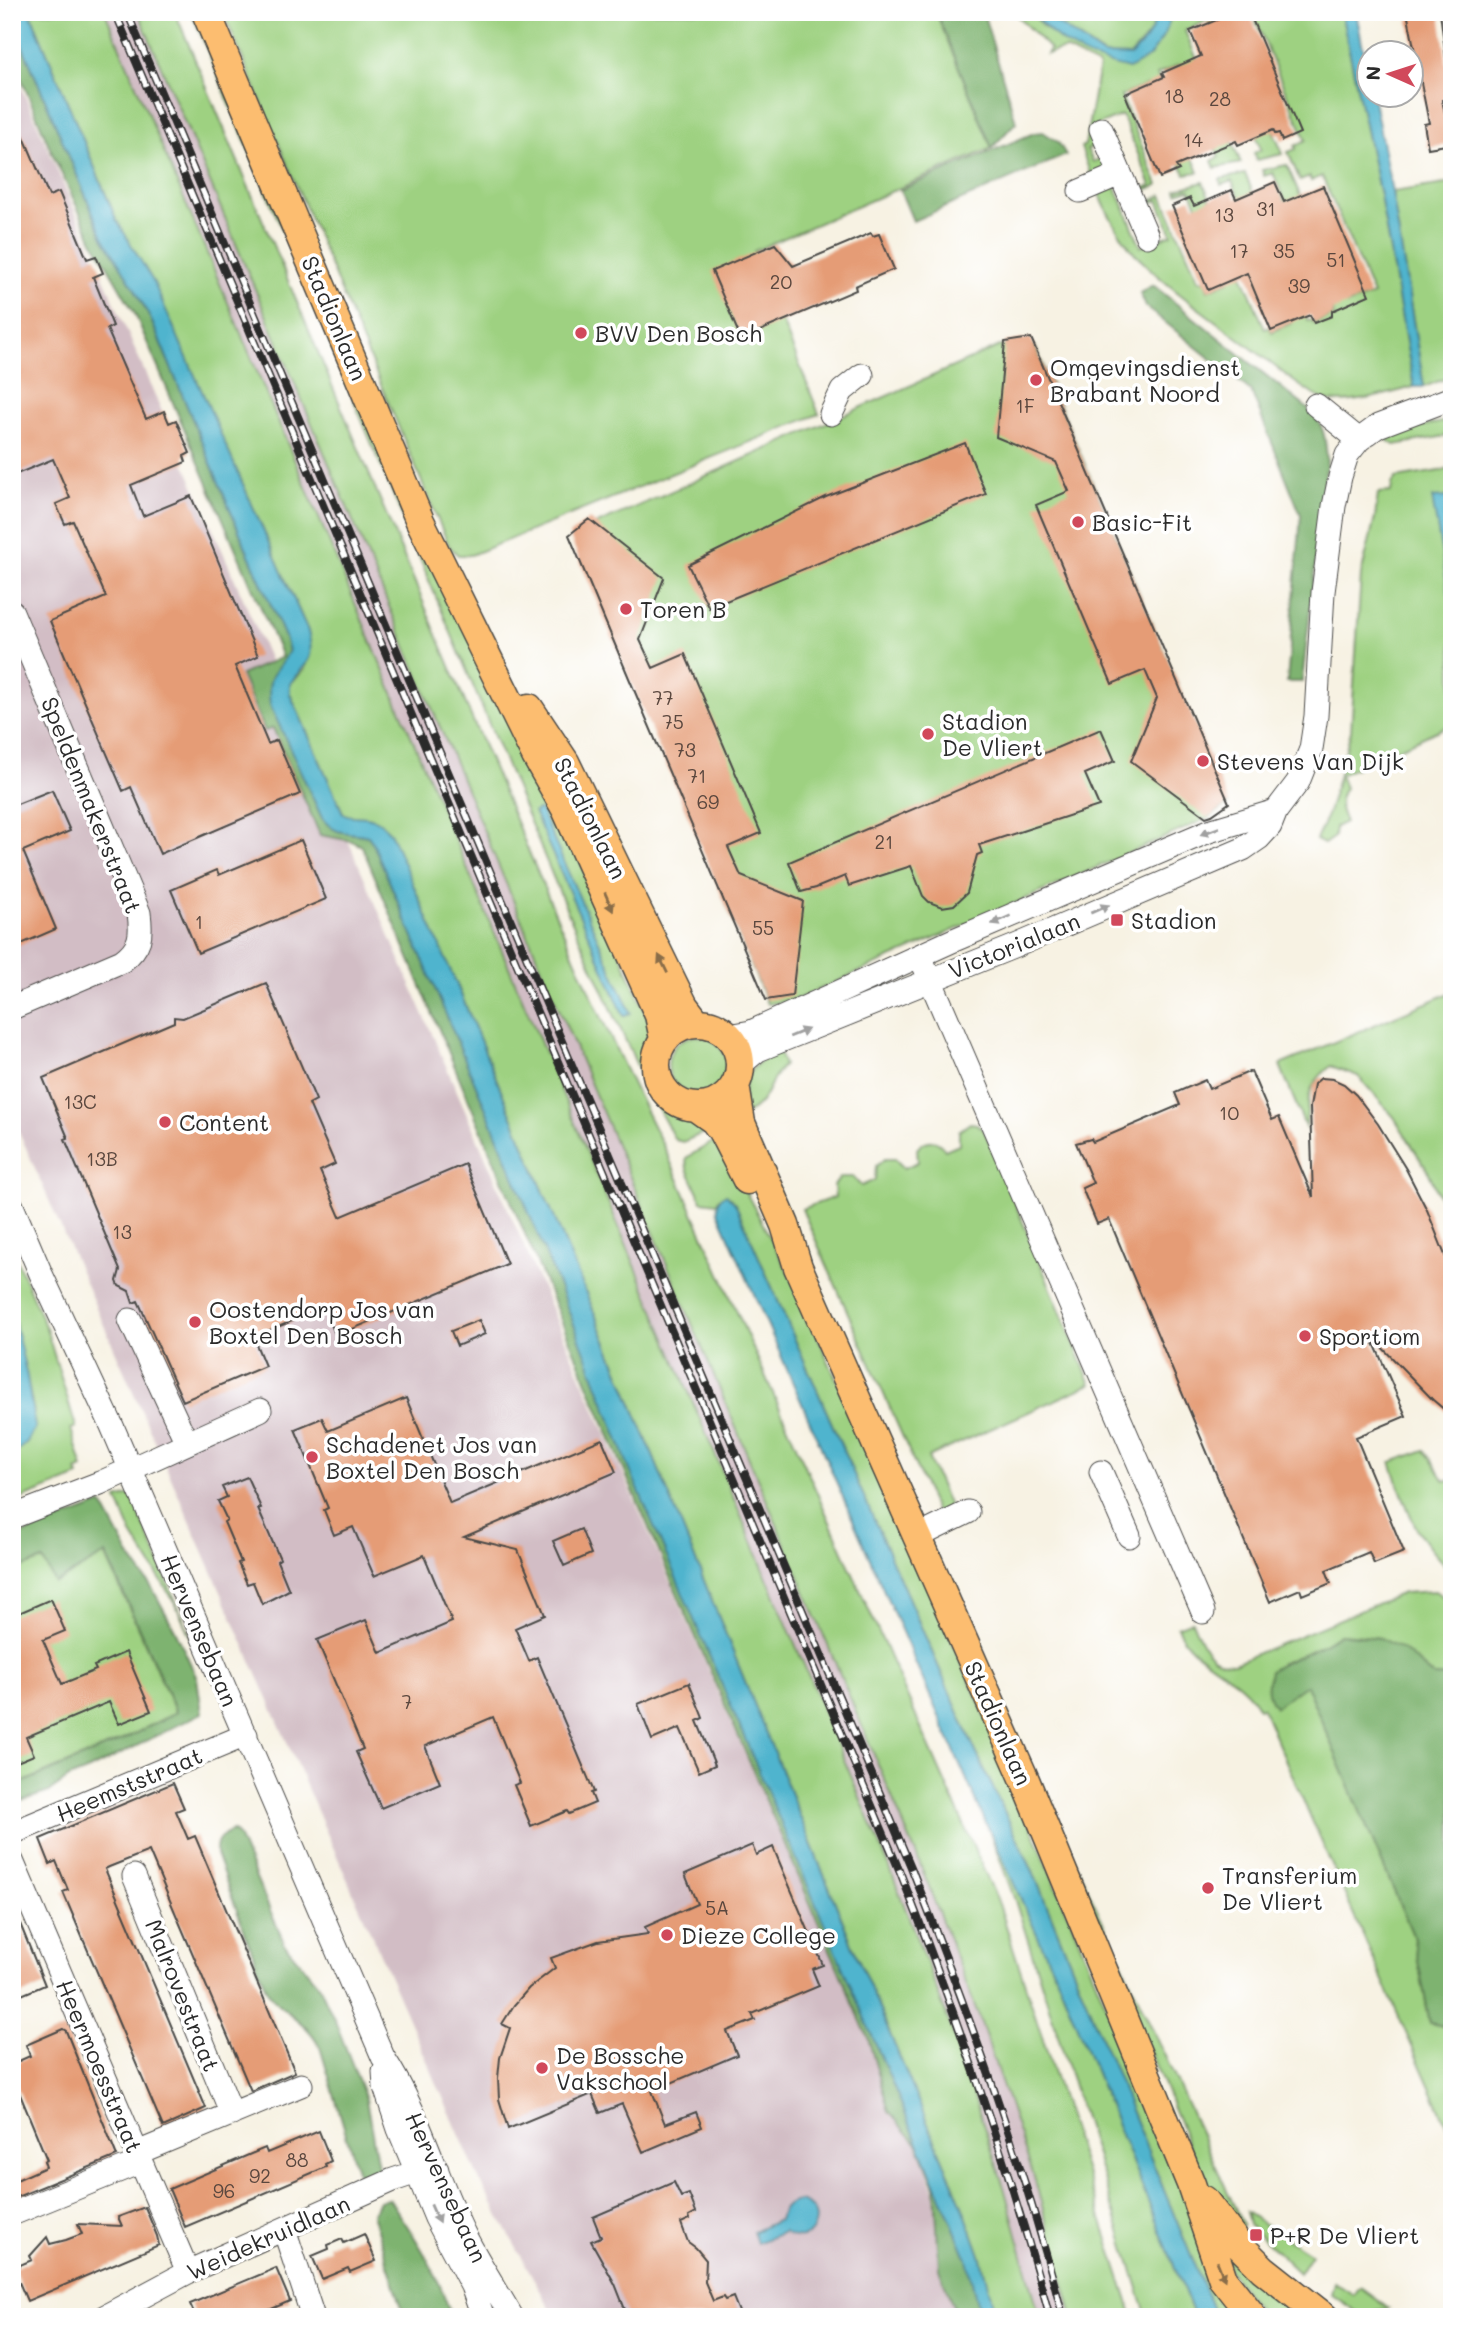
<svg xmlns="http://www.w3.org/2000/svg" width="1464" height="2329" viewBox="0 0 1464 2329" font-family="Mali,sans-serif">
	<rect width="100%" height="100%" fill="#fff"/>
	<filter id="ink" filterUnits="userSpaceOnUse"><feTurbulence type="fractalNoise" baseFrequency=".0143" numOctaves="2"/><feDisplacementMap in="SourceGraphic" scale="14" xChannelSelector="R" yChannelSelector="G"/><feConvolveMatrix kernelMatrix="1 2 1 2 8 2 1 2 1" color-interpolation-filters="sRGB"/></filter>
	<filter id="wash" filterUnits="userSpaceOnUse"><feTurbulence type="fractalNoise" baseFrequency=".00686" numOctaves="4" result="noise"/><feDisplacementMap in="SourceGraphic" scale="28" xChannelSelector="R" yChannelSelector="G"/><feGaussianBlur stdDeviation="1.57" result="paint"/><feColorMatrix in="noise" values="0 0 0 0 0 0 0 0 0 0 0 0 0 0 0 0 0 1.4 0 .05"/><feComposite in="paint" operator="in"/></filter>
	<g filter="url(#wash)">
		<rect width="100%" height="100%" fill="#f7f2e3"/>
		<!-- industrial -->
		<path fill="#d2bdc5" d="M105,12H138L916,1854L978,2014L1034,2177L1073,2317H1040L1004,2187L950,2025L889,1866Z
			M12,66L867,2036L924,2161L958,2260L973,2317H555L481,2184L12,1116Z"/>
		<!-- green -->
		<path fill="#9ed181" stroke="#647e56" stroke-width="2" d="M30,12H105L889,1866L950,2025L1004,2187L1040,2317H996L980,2255L962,2205L854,1949L614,1360L457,985L365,817H349L343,813L290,694V684L305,669L308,631L185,355L116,219Z
			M138,12H175C273,247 371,482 471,716C533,860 592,1007 664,1147L999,1904L1133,2317H1073L1034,2177L978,2014L916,1854Z
			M191,12H195L560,814L654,1032C641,1059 638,1093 669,1111C677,1115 687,1116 695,1121C700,1123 704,1128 708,1131L683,1142L675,1140L648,1090L569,915Z
			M223,12H936L992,148L754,251L819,414L471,555H458L449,546Z
			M1013,12H1031L1043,27L1129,69L1165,34L1172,12H1222L1283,154L1256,160L1254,153L1261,149L1208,20L1185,31L1241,163L1215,168L1212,161L1219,157L1179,64L1157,75L1199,172L1185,174L1146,85L1121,96L1158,185L1138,193L1137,191L1151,185L1122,115L1091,128L1097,145L1087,149L1093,162L1103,158L1108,169L1091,176L1081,147L1085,145L1099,66L1065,49L1047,54L1050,49Z
			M1044,12H1157L1154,29L1130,56L1104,55L1051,19Z
			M1252,12H1341L1380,195L1414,387C1390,393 1353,405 1329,401C1309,397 1272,363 1254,350C1217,321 1175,294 1141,260C1122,241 1109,217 1099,193L1115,185L1141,247L1172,234L1158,200L1143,206V204L1162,195L1199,281L1204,280L1208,290L1229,281L1190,189L1177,193L1176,190L1203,182L1265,329L1269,327L1272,332L1292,323L1232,181L1221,185L1220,179L1245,174L1308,321L1312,320L1314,324L1334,315L1273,173L1264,176L1262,170L1287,165L1347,305L1373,295L1322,176L1311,181L1310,177L1300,181L1288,152L1296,149L1295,146L1306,140Z
			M1452,183V376L1424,387L1392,192Z
			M1000,346H1035L1228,804L1209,818L793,1001L767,1004L578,540L597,524Z
			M1452,420V435L1395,445L1389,442L1386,436L1399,431Z
			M1452,469V486L1447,497L1452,526V724L1340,775L1345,788C1337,801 1339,809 1345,822L1335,827L1334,837L1324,844L1316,840L1328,813L1351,731L1361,575L1375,518L1378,493L1391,492L1392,484L1396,478Z
			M1452,992V1225L1429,1173L1394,1117L1358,1076L1331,1066C1306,1085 1308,1099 1306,1129L1280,1065Z
			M668 1065a29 29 0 1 1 58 0a29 29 0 1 1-58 0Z
			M778,1050L784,1065C766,1082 770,1103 745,1114C741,1077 746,1069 778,1050Z
			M970,1123L977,1124L984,1130L1091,1384L928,1457L952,1513L939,1519L802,1209L835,1197L834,1185L841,1177H853L861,1186L875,1180L876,1166L885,1159H895L904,1168L918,1162L917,1149C926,1138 937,1138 945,1150L959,1144V1131Z
			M718,1139L794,1283L978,1700L1237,2317H1216L1034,1874L975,1750L735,1203L731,1198H719L717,1203L702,1201L687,1169L686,1158Z
			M12,1249L46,1328L76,1427L71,1429L83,1468L77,1471L79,1476L13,1502L12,1456L34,1412L12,1311Z
			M1425,1450L1445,1481L1452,1479V1572C1413,1536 1408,1510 1391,1462Z
			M131,1495L196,1649L175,1603L132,1534L117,1499Z
			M105,1554L176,1713L125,1739L12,1787V1571L43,1560L55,1582Z
			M1435,1591L1452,1603V1677L1434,1676L1402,1649L1380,1638L1354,1635L1339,1634L1313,1651L1281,1663L1306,1684L1413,1935L1430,2023L1452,2028V2137L1262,1707L1259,1708C1241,1673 1193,1664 1177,1627L1192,1621C1201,1641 1207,1664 1234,1663L1403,1593Z
			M1023,1749L1243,2225L1238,2229L1221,2210L1202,2177Z
			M985,1819L1062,1989L1195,2317H1147L1017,1906Z
			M1246,2212L1311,2254L1299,2273L1249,2225Z
			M1210,2226L1310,2317H1263L1230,2271Z
			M1334,2282L1354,2295L1360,2287L1389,2308L1361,2315L1331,2294Z"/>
		<!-- forest -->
		<path fill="#7eb36f" stroke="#546f4d" stroke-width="2" d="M936,12H983L1016,122L992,148Z
			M12,21L103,237L136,291L152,322L249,555L285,637L289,651C275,677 266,671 271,705L322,818C337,837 346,831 368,836L373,843C461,1050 551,1257 630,1468L947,2211L967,2259L980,2317H957L939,2268L935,2186L918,2145L889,2112L868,2038L624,1470L362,846L352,841L320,835L273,728L265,731L241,675L282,657L135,314L93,241L52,153L12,56Z
			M1043,132L1058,142L1066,155L913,221L900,190L1034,133Z
			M1153,285L1308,409C1325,426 1325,436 1327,459L1302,682H1287L1301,515L1251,391L1146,307L1140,293Z
			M102,1504L132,1560L152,1588L175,1630L197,1678L202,1713L89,1770L69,1778L49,1792L12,1804V1787L125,1739L176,1712L106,1554L55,1583L43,1560L12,1571V1538Z
			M1339,1634L1380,1638L1402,1649L1434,1676L1452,1677V2028L1430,2023L1413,1935L1306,1685L1275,1707C1265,1694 1267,1686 1270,1671C1292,1656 1318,1651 1339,1634Z
			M233,1831L238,1836L285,1945L319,1985L335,2021L366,2099L379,2172L358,2174L320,2047C307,2020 282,2014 266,1989L216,1854C215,1840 221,1836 233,1831Z
			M389,2199C415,2236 439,2273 451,2317H405L372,2214L379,2201Z"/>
		<!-- water -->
		<path fill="#50b4ce" stroke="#3e707c" stroke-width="2" d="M12,12H30L116,219L154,283L308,631C316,664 305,661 290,684V694L343,813C351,818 356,815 366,817C377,818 383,825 390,832L457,985L614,1360L854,1949L962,2205L980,2255L996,2317H980L967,2259L947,2211L629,1468C551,1257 461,1050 373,843L368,836C346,831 337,837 322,818L270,705C266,671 275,677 289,651L285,637L249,555L152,322L136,291L103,237L12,21Z
			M1031,12H1044L1051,19L1103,55L1130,56C1145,42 1153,33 1157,12H1172L1165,34L1149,57L1129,69C1088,60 1058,45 1031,12Z
			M1341,12H1356L1369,79L1370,94L1373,95L1392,192L1424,387H1414L1380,195Z
			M1447,497L1452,525V611L1432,498Z
			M540,809L631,1013L624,1016L534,812Z
			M726,1194L735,1203L975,1750L1034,1874L1216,2317H1195L1062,1989L973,1794L718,1212C717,1203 717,1199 726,1194Z
			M12,1311L27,1376L35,1427L27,1442L12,1456Z
			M798,2201C831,2207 813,2253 784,2232L757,2243L753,2232L779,2220C782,2209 786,2203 798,2201Z"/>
		<g id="blocks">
			<!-- building -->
			<path fill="#e59c76" d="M1236,12H1249L1300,133L1282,141L1279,133L1275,134L1273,130L1238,145L1236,141L1176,166L1179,170L1160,178L1125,94L1164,77L1162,73L1201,56L1190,31Z
				M1407,12H1440L1447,66L1450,65L1452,75V98L1442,100L1452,144L1428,148L1424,124L1429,123Z
				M12,109L49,196L59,192L87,259L96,256L103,273L93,277L113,326L107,329L146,419L164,411L169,423L176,420L190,453L184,456L186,462L131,485L143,516L191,496L258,656L235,666L268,744L277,740L300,794L160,854L131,787L123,791L50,621L106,597L73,521L65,524L56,504L70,498L53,459L12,476Z
				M1275,182L1284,202L1323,186L1369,295L1332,311V316L1314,323L1310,315L1271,331L1247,273L1208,290L1172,206L1190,198L1194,206L1232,190L1236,199Z
				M871,233L873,236L879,234L894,269L855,286L856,290L741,339L712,271L775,244L793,266Z
				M1031,338L1229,803L1212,815L1206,817L1131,761L1157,698L1145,670L1112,684L1036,505L1069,491L1056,462L996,437L1005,342Z
				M965,443L986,494L709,608L688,565L826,497Z
				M589,519L664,578L640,640L653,668L685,654L761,833L728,847L741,876L803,901L792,996L766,1000L629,678L569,535Z
				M1101,729L1115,761L1085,774L1099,806L979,845L982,853L977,855L967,893L954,905L942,907L929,902L923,896L911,866L849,886L845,876L816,888L801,892L789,862Z
				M52,790L70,831L23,851L56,929L12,948V806Z
				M301,840L326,899L198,953L171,890L217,870L219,875Z
				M266,983L316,1100L309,1104L335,1164L320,1171L340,1217L465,1164L507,1264L336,1336L324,1308L253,1337L265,1366L183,1401L138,1301L133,1303L129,1291L119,1286L117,1281L120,1270L65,1139L68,1138L43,1078L174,1022V1017L183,1018Z
				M1251,1071L1272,1120L1279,1117L1313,1197L1310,1107L1314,1084L1321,1078L1333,1079L1344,1084L1356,1095L1378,1124L1406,1169L1427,1210L1452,1273V1416L1433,1400L1371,1336L1406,1416L1356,1437L1404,1552L1374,1564L1369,1552L1326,1570L1331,1583L1302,1595L1300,1589L1270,1602L1109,1219L1097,1224L1082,1188L1093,1183L1076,1143L1091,1139L1093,1142L1180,1105L1175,1093L1205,1080L1209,1089Z
				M479,1320L485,1334L457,1346L451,1331Z
				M406,1398L450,1503L602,1439L616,1472L464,1537L518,1550L545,1615L515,1628L529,1661L537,1657L594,1792L591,1793L595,1803L569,1814L567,1811L531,1826L514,1785L520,1783L493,1717L425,1746L440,1783L381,1808L356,1752L363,1749L317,1640L366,1620L380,1653L452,1622L424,1555L374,1576L353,1527L334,1535L324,1510L328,1508L295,1429L322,1418L328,1431Z
				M247,1477L261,1508L258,1509L280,1559L277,1561L289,1590L262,1604L253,1582L247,1584L238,1563L241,1562L224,1522L227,1520L218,1501L227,1497L222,1487Z
				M581,1529L591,1554L564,1566L553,1541Z
				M51,1599L65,1631L43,1640L62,1684L96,1670L94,1666L126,1652L151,1711L119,1724L109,1702L26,1737L34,1755L12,1764V1616Z
				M689,1683L703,1718L697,1721L715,1765L699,1772L680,1728L652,1740L638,1704Z
				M173,1783L184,1808L176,1811L188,1839L195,1836L295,2072L251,2091L149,1851L109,1867L105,1869L206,2108L163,2127L63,1892L68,1890L56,1861L50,1864L40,1839Z
				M752,1845L756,1855L773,1847L823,1965L812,1969L819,1986L752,2014L755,2020L727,2031L737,2055L652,2091L665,2124L696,2112L702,2127L643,2152L622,2104L600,2113L592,2094L508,2129L499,2099L498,2078L500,2058L510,2028L502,2024L514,2005L529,1988L555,1968L551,1958L598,1941L648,1934L645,1927L697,1904L685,1874Z
				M12,1904L45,1985L12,1999Z
				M63,2029L66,2031L117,2156L12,2199V2182L46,2167L44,2161L47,2160L12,2075V2064L30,2056L26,2045Z
				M319,2131L331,2161L325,2164L326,2167L185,2227L169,2189L265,2148L267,2153Z
				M674,2182L681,2197L689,2194L696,2212L689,2216L690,2219L681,2223L688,2242L696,2248L706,2260L705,2282L713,2301L723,2297L725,2300L733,2297L741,2317H628L615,2284L591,2241L601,2237L593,2217Z
				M145,2207L157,2236L159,2245L27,2301L13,2268L32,2260L30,2256L47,2237L50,2244L66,2240L82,2234L78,2224L122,2226L118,2217Z
				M364,2234L376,2261L350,2272L348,2268L322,2279L312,2256L329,2249L328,2245L342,2239L344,2243Z
				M276,2268L290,2301L253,2317H196L190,2304Z"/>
		</g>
	</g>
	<g filter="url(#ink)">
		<use href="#blocks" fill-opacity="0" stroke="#4a4947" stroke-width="2"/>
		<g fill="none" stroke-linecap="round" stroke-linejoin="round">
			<defs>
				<path id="minor" d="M1101,129L1147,236
					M1080,191L1120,174
					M1316,405L1359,440
					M831,414L842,391L862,375
					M12,612L139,913C142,935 141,947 122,961L12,1008
					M920,956L1203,1612
					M729,1036L751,1032L954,940L1209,831L1276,811
					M740,1065L758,1050L1013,947L1243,849L1259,838L1270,826L1276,811L1298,782L1311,749L1316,716L1323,592L1334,506L1340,477L1347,455L1359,440L1378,426L1452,398
					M12,1206L41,1274L112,1426L383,2057C420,2113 436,2179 466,2238C480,2265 497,2291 512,2317
					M130,1320L187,1443
					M1101,1472L1129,1536
					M12,1517L100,1483L260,1410
					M917,1537L968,1512
					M12,1833L246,1735
					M12,1861L188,2272
					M134,1876L232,2114
					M384,2071L385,2087L399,2129L436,2218L472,2286L483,2317
					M137,2153L301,2085
					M12,2214L140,2162
					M284,2229L313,2317
					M104,2317L188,2272L393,2180L417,2172L437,2170"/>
				<path id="major" d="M206,12L420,521L536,756L566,809L659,1015L664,1039
					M529,708L565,762L684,1006L697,1023
					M656 1065a42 42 0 1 1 84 0a42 42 0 1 1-84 0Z
					M735,1085L741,1123L785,1225L798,1267L1025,1780L1191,2184L1223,2279L1253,2317
					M697,1108L714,1120L722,1131L747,1180
					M1204,2200L1237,2243L1263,2269L1324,2317"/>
			</defs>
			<!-- minor casing -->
			<use href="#minor" stroke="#4a4947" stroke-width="25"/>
			<!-- major casing -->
			<use href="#major" stroke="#4a4947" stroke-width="31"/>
			<!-- minor -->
			<use href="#minor" stroke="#fff" stroke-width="23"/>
			<!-- major -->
			<use href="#major" stroke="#fcbd6f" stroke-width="28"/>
			<defs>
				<path id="rail" d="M115,12L900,1872C958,2018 1008,2165 1050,2317
					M127,12L911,1867C969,2015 1024,2163 1063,2317"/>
			</defs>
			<!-- rail casing -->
			<use href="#rail" stroke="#2b2b2b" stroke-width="8"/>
			<!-- rail -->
			<use href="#rail" stroke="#fff" stroke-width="5" stroke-dasharray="16" stroke-linecap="butt"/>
		</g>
		<!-- one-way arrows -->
		<defs><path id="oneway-solid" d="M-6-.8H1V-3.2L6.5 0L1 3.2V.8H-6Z" transform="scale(1.75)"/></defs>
		<g fill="#a0a0a0">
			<use href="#oneway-solid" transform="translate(1210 831) rotate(159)"/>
			<use href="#oneway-solid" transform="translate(1100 909) rotate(-23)"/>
			<use href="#oneway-solid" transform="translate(1001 920) rotate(157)"/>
			<use href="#oneway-solid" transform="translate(799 1033) rotate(-22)"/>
			<use href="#oneway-solid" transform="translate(435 2214) rotate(66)"/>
		</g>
		<g fill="#896d4a">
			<use href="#oneway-solid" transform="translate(609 902) rotate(66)"/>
			<use href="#oneway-solid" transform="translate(663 964) rotate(-116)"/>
			<use href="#oneway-solid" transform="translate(1221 2271) rotate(68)"/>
		</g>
	</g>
	<!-- markers -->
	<g fill="#d1495b" stroke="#fff" stroke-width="2.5">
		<circle cx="581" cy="333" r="7"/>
		<circle cx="1036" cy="380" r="7"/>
		<circle cx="1078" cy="522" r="7"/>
		<circle cx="626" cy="609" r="7"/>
		<circle cx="928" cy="734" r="7"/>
		<circle cx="1203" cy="761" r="7"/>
		<rect x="1110" y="913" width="14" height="14" rx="3.5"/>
		<circle cx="165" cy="1122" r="7"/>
		<circle cx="195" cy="1322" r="7"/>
		<circle cx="1305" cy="1336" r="7"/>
		<circle cx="312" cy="1457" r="7"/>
		<circle cx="1208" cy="1888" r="7"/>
		<circle cx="667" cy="1935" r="7"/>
		<circle cx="542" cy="2068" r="7"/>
		<rect x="1249" y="2228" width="14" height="14" rx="3.5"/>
	</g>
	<g text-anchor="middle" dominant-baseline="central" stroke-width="7" stroke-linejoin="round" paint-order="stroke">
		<!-- number labels -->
		<g font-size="19" fill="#5a473e">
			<text x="1174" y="95">18</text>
			<text x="1220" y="98">28</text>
			<text x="1193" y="139">14</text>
			<text x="1266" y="208">31</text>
			<text x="1224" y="214">13</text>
			<text x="1239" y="250">17</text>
			<text x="1284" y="250">35</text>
			<text x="1336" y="259">51</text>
			<text x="781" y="281">20</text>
			<text x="1299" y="285">39</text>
			<text x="1025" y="405">1F</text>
			<text x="663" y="697">77</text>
			<text x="673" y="721">75</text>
			<text x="685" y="749">73</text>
			<text x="697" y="775">71</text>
			<text x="708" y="801">69</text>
			<text x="884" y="841">21</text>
			<text x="199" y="921">1</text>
			<text x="763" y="927">55</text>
			<text x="80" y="1101">13C</text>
			<text x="1229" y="1112">10</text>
			<text x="102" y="1158">13B</text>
			<text x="122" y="1231">13</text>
			<text x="407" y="1701">7</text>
			<text x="717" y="1907">5A</text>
			<text x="297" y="2159">88</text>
			<text x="260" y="2175">92</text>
			<text x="224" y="2190">96</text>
		</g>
		<!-- street labels -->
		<g font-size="23" fill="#2b2b2b" stroke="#fff">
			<text transform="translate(335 318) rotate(67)">Stadionlaan</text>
			<text transform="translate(92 805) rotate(68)">Speldenmakerstraat</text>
			<text transform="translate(591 818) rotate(63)">Stadionlaan</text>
			<text transform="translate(1014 945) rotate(-22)">Victorialaan</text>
			<text transform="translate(200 1630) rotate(67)">Hervensebaan</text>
			<text transform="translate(999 1723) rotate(66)">Stadionlaan</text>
			<text transform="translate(129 1784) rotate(-23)">Heemststraat</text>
			<text transform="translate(183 1995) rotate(68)">Malrovestraat</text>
			<text transform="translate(100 2066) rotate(67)">Heermoesstraat</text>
			<text transform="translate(447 2187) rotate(65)">Hervensebaan</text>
			<text transform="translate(268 2237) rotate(-24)">Weidekruidlaan</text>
		</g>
		<!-- poi labels -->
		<g font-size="23" fill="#2b2b2b" stroke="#fff" text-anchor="start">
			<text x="595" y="333">BVV Den Bosch</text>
			<text x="1050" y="367">Omgevingsdienst<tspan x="1050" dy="26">Brabant Noord</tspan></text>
			<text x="1092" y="522">Basic-Fit</text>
			<text x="640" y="609">Toren B</text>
			<text x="942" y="721">Stadion<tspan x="942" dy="26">De Vliert</tspan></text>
			<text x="1217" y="761">Stevens Van Dijk</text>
			<text x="1131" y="920">Stadion</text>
			<text x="179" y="1122">Content</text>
			<text x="209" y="1309">Oostendorp Jos van<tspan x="209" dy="26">Boxtel Den Bosch</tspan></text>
			<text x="1319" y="1336">Sportiom</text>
			<text x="326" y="1444">Schadenet Jos van<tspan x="326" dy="26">Boxtel Den Bosch</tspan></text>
			<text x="1222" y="1875">Transferium<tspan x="1222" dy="26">De Vliert</tspan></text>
			<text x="681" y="1935">Dieze College</text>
			<text x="556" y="2055">De Bossche<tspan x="556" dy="26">Vakschool</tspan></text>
			<text x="1270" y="2235">P+R De Vliert</text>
		</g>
	</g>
	<!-- margin -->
	<rect width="1464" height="2329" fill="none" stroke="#fff" stroke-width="42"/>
	<!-- north arrow -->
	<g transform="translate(1390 74) rotate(273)"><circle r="33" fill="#ffffff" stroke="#aaaaaa" stroke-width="2"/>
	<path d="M0-5L12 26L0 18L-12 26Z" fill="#d1495b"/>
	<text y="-10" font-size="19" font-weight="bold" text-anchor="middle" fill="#2b2b2b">N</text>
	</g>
</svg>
